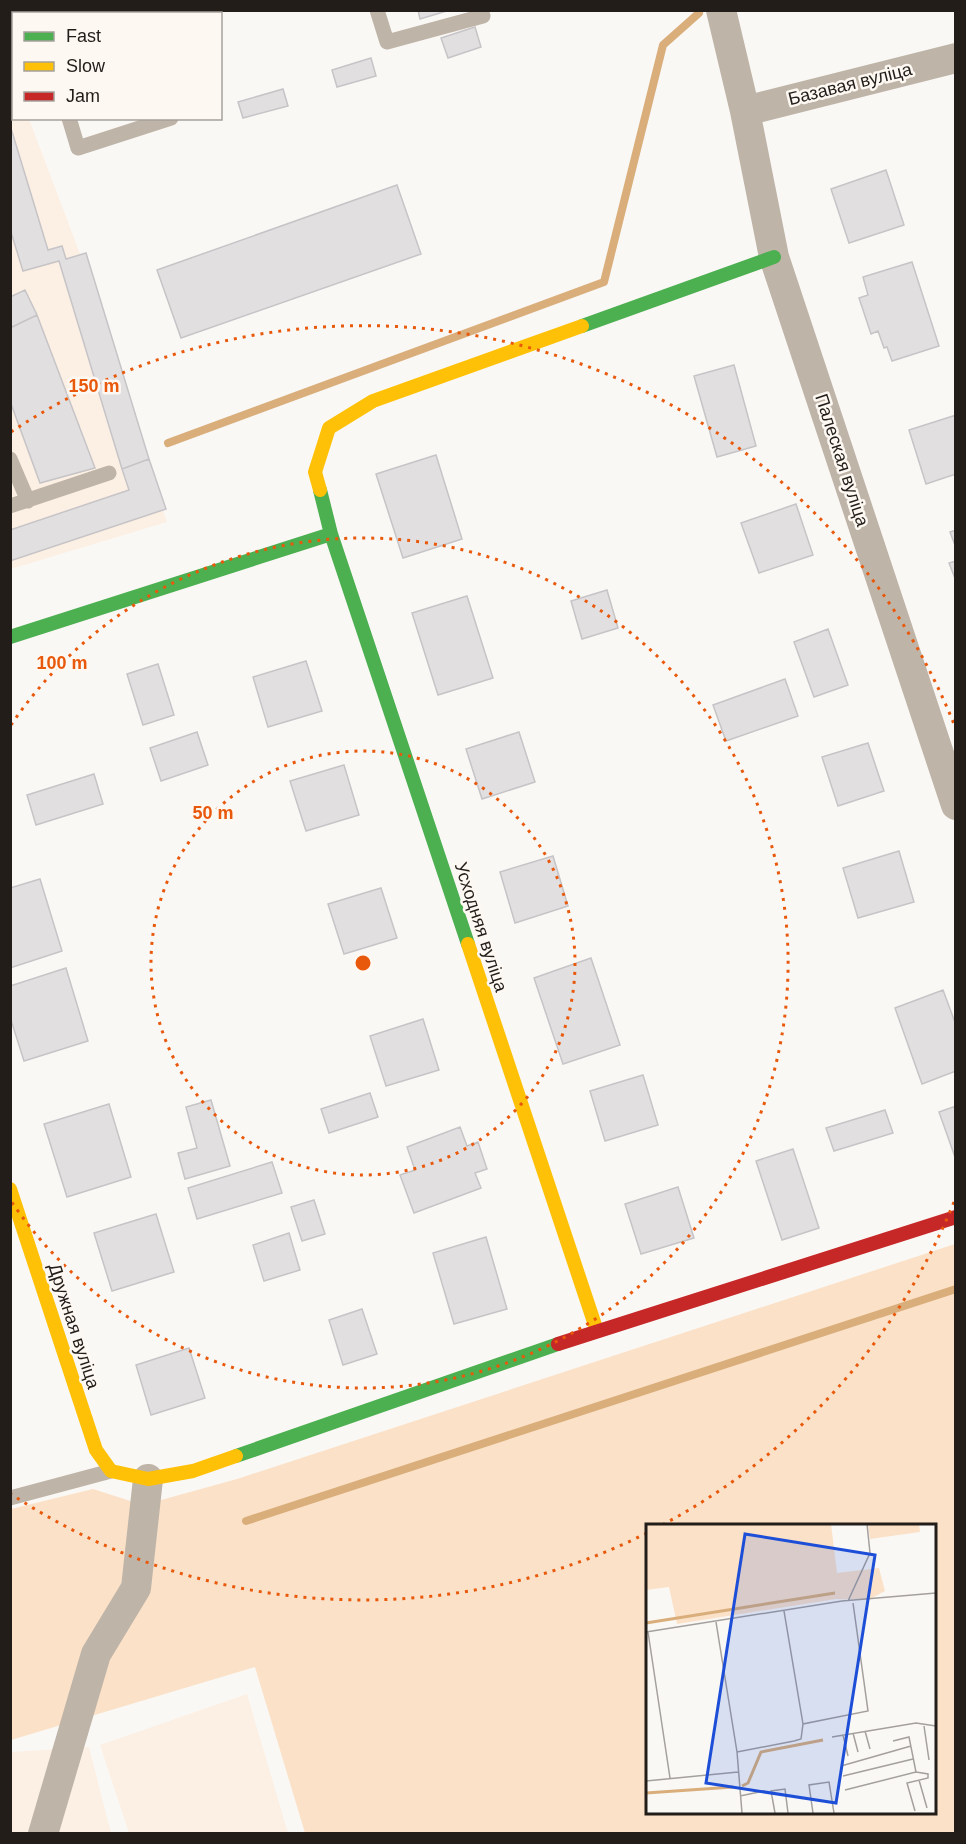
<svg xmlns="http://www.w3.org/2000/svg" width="966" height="1844" viewBox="0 0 966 1844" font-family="Arial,sans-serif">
	<rect width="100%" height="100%" fill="#faf8f5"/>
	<!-- built -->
	<path fill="#fcf0e4" d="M10,68L13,76L14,118L29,119L79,251L167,522L11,569Z
		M247,1694L288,1833H129L100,1745Z
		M89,1747L111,1833L11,1834V1752Z"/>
	<!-- green -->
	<path fill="#fbe1c7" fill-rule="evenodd" d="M955,1244V1833H305L255,1667L11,1740V1509L93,1489L143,1505L237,1479ZM648,1526H934V1812H648Z"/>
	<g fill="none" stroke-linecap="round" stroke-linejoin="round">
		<!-- stream -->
		<path stroke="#d9ae7b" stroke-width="8" d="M168,443L604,282L663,45L699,13
			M246,1521L956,1289"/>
	</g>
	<!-- building -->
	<path fill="#e2dfe1" stroke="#c6c4c6" stroke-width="1.5" d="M76,10H174L175,14H77Z
		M418,10H450L420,19Z
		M475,27L481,47L448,58L441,38Z
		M371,58L376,76L337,87L332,70Z
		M283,89L288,106L243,118L238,102Z
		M10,125L48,250L62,246L66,259L86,253L149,459L122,469L59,261L23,271L10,229Z
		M886,170L904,225L849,243L831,189Z
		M397,185L421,254L181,338L157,270Z
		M912,262L939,346L892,361L887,347L884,348L878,331L871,334L859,298L868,295L863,277Z
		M25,290L37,315L10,328V297Z
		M37,315L95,468L40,483L10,401V328Z
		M734,365L756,446L717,457L694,376Z
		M956,415V474L926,484L909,430Z
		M436,455L462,539L403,558L376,474Z
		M149,459L166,509L10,561V530L129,490L122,469Z
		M796,504L813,555L759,573L741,523Z
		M956,530V548L950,532Z
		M956,561V581L949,563Z
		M607,590L618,628L582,639L571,601Z
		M467,596L493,678L438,695L412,613Z
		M828,629L848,685L814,697L794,642Z
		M306,661L322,711L268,727L253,677Z
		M158,664L174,715L143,725L127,674Z
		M785,679L798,716L726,741L713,705Z
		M197,732L208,765L161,781L150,748Z
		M519,732L535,782L482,799L466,749Z
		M868,743L884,791L838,806L822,757Z
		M344,765L359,815L306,831L290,781Z
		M94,774L103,804L36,825L27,795Z
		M899,851L914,902L858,918L843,868Z
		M553,856L568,906L515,923L500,872Z
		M40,879L62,951L10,968V888Z
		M381,888L397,938L344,954L328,904Z
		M591,958L620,1045L563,1064L534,978Z
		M66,968L88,1041L24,1061L10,1017V986Z
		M943,990L956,1025V1071L922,1084L895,1008Z
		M423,1019L439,1070L386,1086L370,1036Z
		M643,1075L658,1125L605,1141L590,1091Z
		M370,1093L378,1117L329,1133L321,1109Z
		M211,1100L230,1166L185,1179L178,1153L197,1148L186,1107Z
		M109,1104L131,1177L67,1197L44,1124Z
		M956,1106V1160L939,1112Z
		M885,1110L893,1133L834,1151L826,1128Z
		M460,1127L467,1146L478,1142L487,1169L475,1173L481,1188L414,1213L400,1175L415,1170L407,1147Z
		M793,1149L819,1228L782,1240L756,1161Z
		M272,1162L282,1193L197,1219L188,1188Z
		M678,1187L694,1238L641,1254L625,1204Z
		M314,1200L325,1234L302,1241L291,1207Z
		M156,1214L174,1272L112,1291L94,1233Z
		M289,1233L300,1270L264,1281L253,1245Z
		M486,1237L507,1309L454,1324L433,1253Z
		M362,1309L377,1354L343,1365L329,1320Z
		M189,1348L205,1398L151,1415L136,1365Z"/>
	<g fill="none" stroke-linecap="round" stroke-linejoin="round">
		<!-- lane -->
		<path stroke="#bfb4a8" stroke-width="15" d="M33,10L34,14
			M189,10V14
			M377,10L387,42L483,16L481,10
			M69,118L78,148L171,118
			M10,459L28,501
			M10,506L109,473
			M10,1498L111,1471"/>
		<!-- street -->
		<path stroke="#bfb4a8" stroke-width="30" d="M721,10L745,111L774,257L956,805
			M745,111L956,58
			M43,1834L96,1654L136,1588L148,1479"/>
		<!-- fast -->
		<path stroke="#4caf50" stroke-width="14" d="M582,326L774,257
			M331,534L468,944
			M10,637L331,534L320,490
			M236,1456L558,1344"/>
		<!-- slow -->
		<path stroke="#ffc107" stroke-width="14" d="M320,490L315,472L329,428L373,401L582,326
			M468,944L597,1331
			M10,1189L96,1450L111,1471L148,1479L193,1471L236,1456"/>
		<!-- jam -->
		<path stroke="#c62828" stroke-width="14" d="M558,1344L956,1217"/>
	</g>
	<!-- distance rings -->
	<g fill="none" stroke="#e8590c" stroke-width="3" stroke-dasharray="3 6">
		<circle cx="363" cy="963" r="212"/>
		<path d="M11 725A425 425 0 1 1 11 1201"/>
		<path d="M954 1202A637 637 0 0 1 662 1525M647 1533A637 637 0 0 1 11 1494M11 432A637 637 0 0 1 954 724"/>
	</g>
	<g text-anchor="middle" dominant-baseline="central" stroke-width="5" stroke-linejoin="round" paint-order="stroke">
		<!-- street labels -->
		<g font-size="18" fill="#221d18" stroke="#fdf8f2">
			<text transform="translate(850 84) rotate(-14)">Базавая вуліца</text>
			<text transform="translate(842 460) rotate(72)">Палеская вуліца</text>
			<text transform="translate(481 927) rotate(72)">Усходняя вуліца</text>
			<text transform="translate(74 1326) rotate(72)">Дружная вуліца</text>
		</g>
	</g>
	<!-- overview -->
	<g transform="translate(646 1524)">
		<rect width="290" height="290" fill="#faf8f5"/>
		<path d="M0,0H185L191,49L233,44L239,67L222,76L190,75L31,100L23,63L0,66ZM222,0H273L274,8L224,15Z" fill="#fbe1c7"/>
		<path fill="none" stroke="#d9ae7b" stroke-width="3" d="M0,99L189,69M96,262L102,259L115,228L177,216M0,269L87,263"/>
		<path fill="none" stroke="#a4a09d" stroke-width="1.5" d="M202,77L224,29L221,0M138,87L157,200M70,98L91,228L96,289M0,108L196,77L290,69M2,108L24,254M278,202L283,236M219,207L224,225M207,209L212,228M197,211L202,232M186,213L270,199L290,202M91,228L148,217L155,215L157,200L222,187L207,79M195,242L265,222M197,252L267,235M273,256L281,284M0,257L92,248M199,266L270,248L263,213L247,217M94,272L118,267M269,287L261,259L282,254V250L270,248M129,289L125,267L139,265L142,289M167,289L163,261L183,258L188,289"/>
		<path fill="#1d4ed8" fill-opacity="0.15" stroke="#1d4ed8" stroke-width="3" d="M99,10L229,31L190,279L60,259Z"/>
		<rect width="290" height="290" fill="none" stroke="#221d18" stroke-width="3"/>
	</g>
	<circle cx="363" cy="963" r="9" fill="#e8590c" stroke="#fdf8f2" stroke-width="3"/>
	<g font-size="18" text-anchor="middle" font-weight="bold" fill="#e8590c" stroke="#fdf8f2" stroke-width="5" stroke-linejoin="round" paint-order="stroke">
		<text x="94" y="392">150 m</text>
		<text x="62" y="669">100 m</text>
		<text x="213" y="819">50 m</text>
	</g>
	<!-- border -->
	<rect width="966" height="1844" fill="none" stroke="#221d18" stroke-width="24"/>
	<!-- legend -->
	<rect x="12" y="12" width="210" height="108" fill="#fdf8f2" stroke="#a5a09b" stroke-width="1.5"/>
	<rect x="24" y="32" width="30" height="9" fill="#4caf50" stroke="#a5a09b" stroke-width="1.5"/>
	<text x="66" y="42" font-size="18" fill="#221d18">Fast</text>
	<rect x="24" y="62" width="30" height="9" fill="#ffc107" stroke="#a5a09b" stroke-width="1.5"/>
	<text x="66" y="72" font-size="18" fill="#221d18">Slow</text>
	<rect x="24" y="92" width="30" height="9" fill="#c62828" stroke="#a5a09b" stroke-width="1.5"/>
	<text x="66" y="102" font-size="18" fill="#221d18">Jam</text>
</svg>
